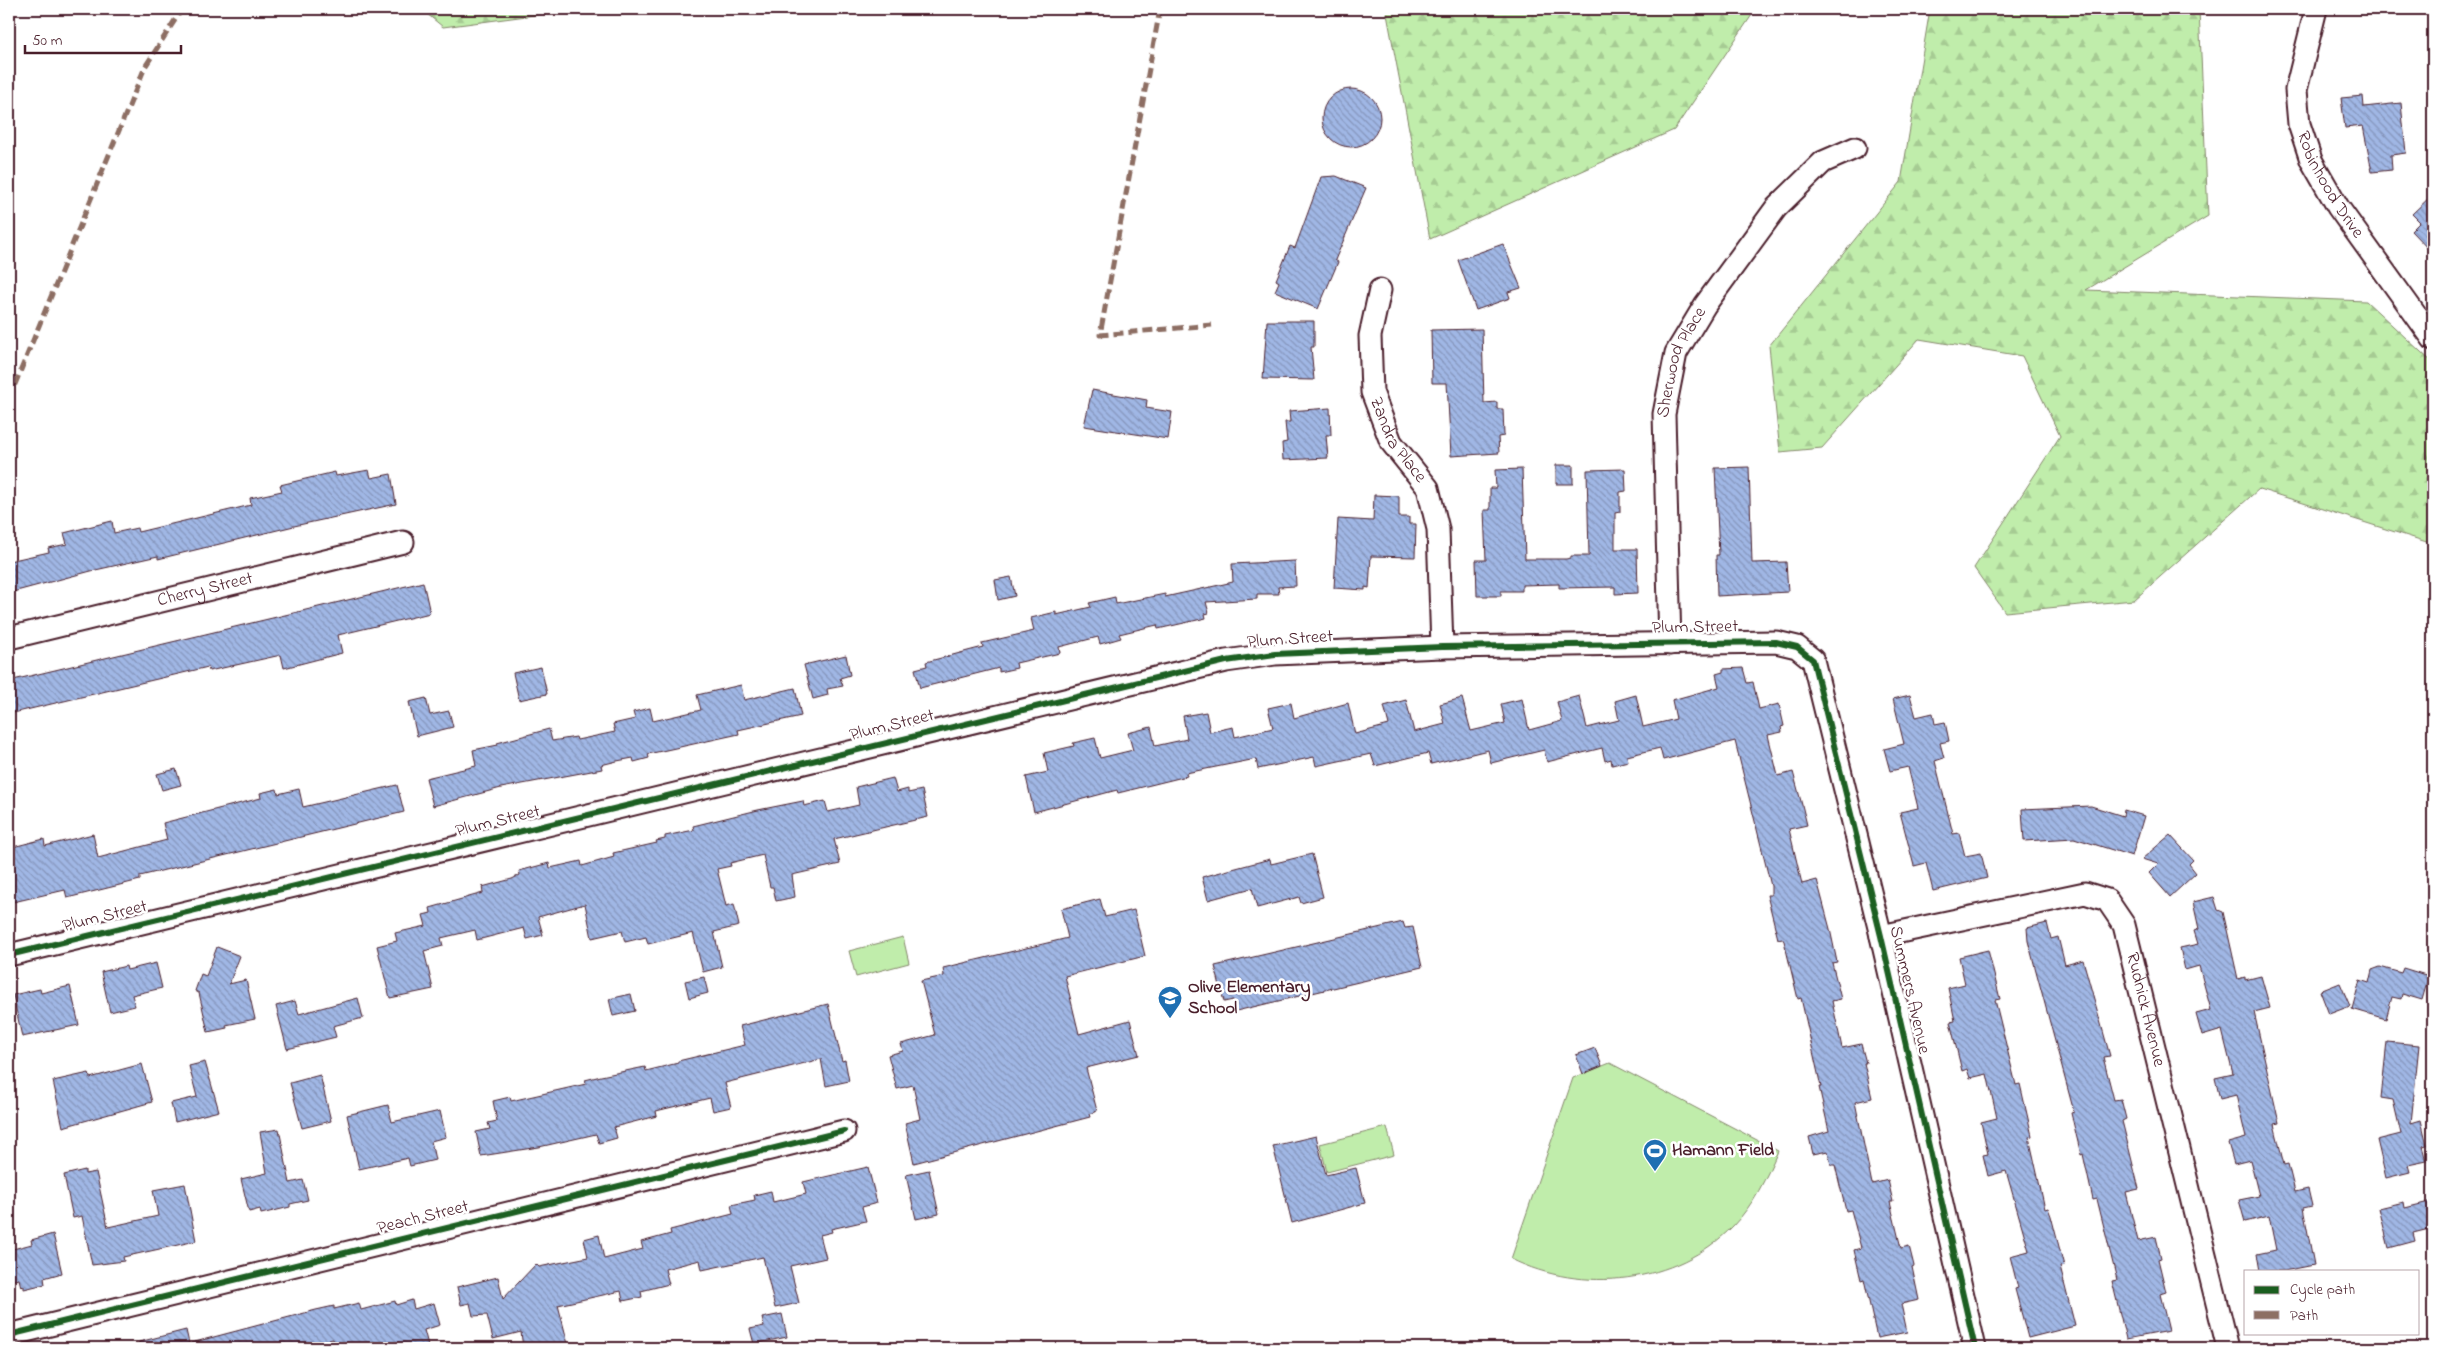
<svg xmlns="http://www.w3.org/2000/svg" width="2442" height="1357" viewBox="0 0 2442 1357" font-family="'Indie Flower',sans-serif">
	<defs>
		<pattern id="forest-firs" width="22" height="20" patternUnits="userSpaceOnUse" patternTransform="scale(1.25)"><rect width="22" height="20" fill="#c0edab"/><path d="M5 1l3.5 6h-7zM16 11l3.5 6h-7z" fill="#a6cb93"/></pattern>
		<pattern id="building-back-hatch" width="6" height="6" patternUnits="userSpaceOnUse" patternTransform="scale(1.25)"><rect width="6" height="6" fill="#a0b7e5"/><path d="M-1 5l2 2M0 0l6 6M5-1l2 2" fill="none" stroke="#8494ba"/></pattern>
	</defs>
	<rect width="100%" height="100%" fill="#fff"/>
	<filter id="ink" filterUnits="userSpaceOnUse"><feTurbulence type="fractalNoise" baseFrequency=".02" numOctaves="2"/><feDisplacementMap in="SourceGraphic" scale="10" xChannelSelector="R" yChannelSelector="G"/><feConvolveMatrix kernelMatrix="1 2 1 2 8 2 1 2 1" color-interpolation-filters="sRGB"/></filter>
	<g filter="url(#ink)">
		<!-- green -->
		<path fill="#c0edab" stroke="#85866b" d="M903,937L909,963L856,977L849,951Z
			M1610,1063L1778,1151C1766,1178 1754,1204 1733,1226C1676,1285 1582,1294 1511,1259L1573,1078Z
			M1387,1127L1394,1155L1327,1172L1320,1144Z"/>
		<!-- forest -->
		<path fill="url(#forest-firs)" stroke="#85866b" d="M421,9H544L542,14L443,27Z
			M1386,9H1756L1674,130L1430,239Z
			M1930,9H2199L2208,216L2086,290L2366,301L2433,363V544L2259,489L2134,600L2005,612L1974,568L2060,436L2022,356L1919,339L1822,448L1780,452L1769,346L1901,182Z"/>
		<!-- building -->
		<path fill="url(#building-back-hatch)" stroke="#4a1f2b" d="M1322 118a29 29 0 1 1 58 0a29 29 0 1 1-58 0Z
			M2363,96L2364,107L2401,103L2406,153L2391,155L2392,170L2372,172L2363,126L2345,128L2341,98Z
			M1336,176L1366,188L1335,260L1338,262L1318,309L1275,291L1279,282L1276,280L1290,246L1295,248L1321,177Z
			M2433,194V254L2411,231L2420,222L2412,214Z
			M1503,244L1521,288L1508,292L1510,298L1476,310L1458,260Z
			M1267,321H1314V347H1311L1314,380L1263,379Z
			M1482,329L1484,403L1497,402V409H1503L1504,436L1498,437L1499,453L1451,456L1447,383H1432L1431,330Z
			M1092,390L1147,400L1146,408L1172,412L1168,439L1084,426Z
			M1330,408L1331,435H1326L1328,458L1283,460L1282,443L1287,442L1285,422H1290L1289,411Z
			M1556,465H1573V484H1556Z
			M1749,467L1752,563L1786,562L1788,592L1717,596L1716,555H1719L1715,468Z
			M1522,469L1525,559H1566L1571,558V556H1589L1587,470L1625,469L1626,491L1620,492V512L1615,513V549H1637L1638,593L1615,594V587L1559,588V584L1522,585V591H1501V596H1477L1476,560H1486L1484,510H1490V488H1496L1495,470Z
			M369,470L371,478L391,474L396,504L294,526L158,559V556L91,571L9,593V561L49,552L48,548L67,544L64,533L112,521L114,533L137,528L138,532L251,505L250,498L282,491L280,485L335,472L336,476Z
			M1374,495L1399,496V517H1409V524H1416L1415,557L1371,556L1369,588L1365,587V590L1334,588L1338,519L1373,521Z
			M1295,561L1296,586L1278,587L1279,594H1257V599L1206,602L1209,613L1205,614L1206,618L1158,629L1157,625L1119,634L1121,638L1100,644L1098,637L1059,647L1060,653L1016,663L1017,668L999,672V668L920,688L915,669L927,666L926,662L983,647L982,643L1034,631L1031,618L1056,612V615L1091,607L1089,603L1115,597L1116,604L1165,594V597L1233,582L1232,564Z
			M1011,577L1015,596L998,600L995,580Z
			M423,582L430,613L338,635L342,653L284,668L281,655L209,671L208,667L9,714V681Z
			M846,655L850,675L840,678L843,686L827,689L828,695L813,699L804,665Z
			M541,667L547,694L519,700L513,673Z
			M1743,668L1747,683L1753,682L1759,709L1779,704L1784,726L1781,727L1782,732L1768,735L1778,776L1793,772L1802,805L1807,825L1789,829L1802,884L1817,880L1830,929L1837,962L1832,963L1841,999L1832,1001L1842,1048L1861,1044L1866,1063H1864L1872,1098L1855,1102L1872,1184L1888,1180L1893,1202H1890L1901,1248L1909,1246L1914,1266L1912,1267L1919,1300L1901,1304L1907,1332L1877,1338L1864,1279L1861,1280L1854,1250L1861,1248L1851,1210L1846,1211L1835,1165H1831L1828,1151L1813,1154L1809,1137L1829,1131L1819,1087H1821L1801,998L1798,999L1784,941L1782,938L1778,939L1767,895H1771V886L1735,741L1663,760L1660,748L1627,756L1628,761L1612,765L1611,759L1605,761L1602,748L1547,762L1544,750L1491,763L1488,750L1431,764L1428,753L1375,766L1371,754L1316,766L1314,757L1258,769L1256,759L1186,773L1187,776L1118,793L1117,790L1034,812L1026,777L1048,772L1044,753L1074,746L1073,743L1095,738L1100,758L1133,750L1128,733L1151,727L1155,746L1187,739L1183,716L1206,712L1210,732L1233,727L1235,737L1273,728L1268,708L1291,703L1294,718L1348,703L1355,734L1389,725L1384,706L1406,700L1414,732L1445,724L1440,704L1462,698L1471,731L1505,723L1501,704L1522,699L1529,730L1562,721L1557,702L1579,696L1587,728L1619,720L1615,701L1636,695L1643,727L1676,719L1672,700L1719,687L1716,674L1723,672V669Z
			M741,685L744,700L795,688L801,716L738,730L739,734L648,754L649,758L634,762L633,758L617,761L601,765L602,769L501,788L433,806L426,778L476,766L473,750L498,745L497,743L549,729L552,741L576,737L577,740L615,732L613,724L635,719L633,712L650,708L653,721L701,710L697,695Z
			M1910,695L1916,717L1933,713L1935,724L1945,722L1949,741L1940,743L1944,758L1935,761L1953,834L1959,833L1965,856L1981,853L1987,878L1933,891L1926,863L1914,866L1900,812L1918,808L1908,767L1890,771L1884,749L1904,744L1893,699Z
			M426,698L430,715L449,711L453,727L417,736L409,702Z
			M176,769L181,785L162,790L157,774Z
			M893,778L897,792L908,789V793L922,790L928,817L834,839L840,864L792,875L795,897L776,901L773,887H770L763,855L730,863L731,866L717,869L726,906L734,904L739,926L714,932L722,967L703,972L693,933L648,944L646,937L625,942L622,931L592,938L585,904L538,917L543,935L527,939L524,928L477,940L475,930L441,938L443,946L424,951L433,989L390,998L377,946L397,941L395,933L426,926L423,915L431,913L430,908L483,893L482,887L512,879L520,875L519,871L549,863L550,868L581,861L582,866L614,857L613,853L657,843L656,841L665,839V836L694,830L693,826L758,810L803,801L804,806L825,801L828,812L859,805L856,787Z
			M397,785L404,812L140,876V880L67,898L65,890L9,903V848L44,839L45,846L93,834L98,858L167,840L163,823L261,798L260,793L277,789L278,794L299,789L303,807Z
			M2091,806L2123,816L2124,810L2144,816L2132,856L2074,838L2024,841L2022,809Z
			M2170,835L2193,860L2189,864L2196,873L2170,897L2149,873L2158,864L2142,859Z
			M1312,854L1323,897L1301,903L1299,897L1257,908L1252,888L1208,900L1202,877L1270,859L1271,864Z
			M2214,897L2218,910L2223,912L2238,979L2245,977V980L2261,976L2270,1008L2254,1012L2279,1123L2274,1124L2284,1165L2288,1164L2295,1192L2308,1189L2312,1206L2303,1208L2314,1265L2284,1271H2260L2257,1254L2276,1250L2269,1216L2245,1222L2239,1200L2259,1196L2250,1160L2234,1164L2228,1143L2246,1138L2236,1095L2220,1099L2215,1078L2233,1074L2222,1030L2202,1036L2196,1014L2211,1010L2199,966L2185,970L2180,948L2198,944L2194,931L2199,929L2193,902Z
			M1100,899L1105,917L1134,910L1145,956L1065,976L1079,1034L1130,1020L1139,1055L1086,1068L1097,1111L1089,1114L1090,1117L914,1163L905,1123L920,1119L913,1085L897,1089L888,1055L903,1051L901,1044L935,1035L921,981L944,976L943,968L1068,938L1061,909Z
			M1403,922L1405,928L1413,927L1422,967L1236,1011L1233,1000L1224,1002L1215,966Z
			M2047,923L2051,939L2058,937L2065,965L2083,960L2110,1056L2103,1057L2114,1100L2121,1099L2126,1119L2122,1121L2139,1189L2126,1192L2138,1241L2156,1237L2161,1258L2158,1259L2166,1292L2160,1294L2169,1331L2126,1339L2112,1281L2117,1280L2097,1199L2093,1200L2083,1154L2081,1155L2071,1113L2074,1112L2028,941L2027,928Z
			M217,947L240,956L229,984L246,980L255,1019L226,1025L227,1028L208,1032L199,993L195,991L201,974L206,976Z
			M1988,950L2000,999L1995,1000L2016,1085L2020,1084L2032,1136L2029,1137L2045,1209L2048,1208L2051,1216L2064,1266L2060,1267L2075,1326L2028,1338L2015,1289L2018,1288L2010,1256L2029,1251L2006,1171L1988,1176L1983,1155L1988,1154L1981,1122L1997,1118L1987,1074L1970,1078L1967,1069L1962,1071L1950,1022L1955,1021L1948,988L1965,984L1959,957Z
			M156,963L162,988L132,995L135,1006L110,1012L101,972L126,966L127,970Z
			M2380,967L2401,973L2403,968L2429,976L2422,1000L2402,994L2401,999L2392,997L2386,1019L2352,1009L2360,980L2369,983L2372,970Z
			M704,977L708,993L689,998L685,981Z
			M2340,983L2350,1006L2329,1014L2320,991Z
			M70,986L79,1025L22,1037L13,995L40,989L41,993Z
			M631,994L635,1011L613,1016L609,999Z
			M358,998L363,1018L333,1026L336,1037L287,1049L276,1006L295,1001L299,1014Z
			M828,1004L842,1061L845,1060L849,1081L826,1086L821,1059L725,1083L731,1107L713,1111L710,1098L656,1111L657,1116L614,1127L617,1138L599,1143L596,1134L539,1147L481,1156L476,1132L490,1129L488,1123L497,1121L493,1101L510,1097L511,1101L586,1084L585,1080L601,1076L645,1067L646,1071L678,1063V1061L745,1045L740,1026Z
			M2387,1042L2419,1045L2411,1123L2421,1120L2427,1145L2423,1146L2427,1161L2408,1165L2410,1172L2386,1178L2377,1140L2401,1134L2393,1100L2381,1098Z
			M1595,1048L1602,1066L1583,1074L1576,1055Z
			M205,1062L219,1111L175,1122L171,1103L197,1097L189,1066Z
			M142,1064L152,1102L63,1127L53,1081L89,1073L90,1078Z
			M320,1075L331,1121L302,1128L290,1083Z
			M388,1105L392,1122L440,1111L446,1137L431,1141L435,1160L410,1166L408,1158L359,1169L347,1115Z
			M279,1129L290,1183L303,1180L308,1200L290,1204V1207L261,1214L260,1209L249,1212L241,1179L267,1173L260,1132Z
			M1316,1136L1326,1175L1356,1168L1365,1203L1292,1223L1273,1146Z
			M868,1167L877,1203L862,1207L866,1221L831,1229L832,1232L820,1235L826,1258L790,1266L799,1303L775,1308L763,1257L702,1270L700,1260L665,1269L669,1284L641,1291L642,1297L623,1301L621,1291L558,1305L569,1348H523L521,1332L493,1339L487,1315L473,1316L470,1303L461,1305L457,1287L498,1277L503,1299L536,1264L539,1267L588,1257L584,1239L599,1235L604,1259L643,1249L641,1242L671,1234L670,1230L733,1214L731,1205L755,1200L754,1195L771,1191L773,1202L806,1194L803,1182Z
			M85,1170V1174L96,1172L108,1227L158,1216L153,1190L185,1184L196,1241L123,1257L124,1261L92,1265L82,1216L73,1218L64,1175Z
			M929,1170L939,1214L916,1219L906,1175Z
			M2433,1201V1228L2413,1233L2415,1241L2389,1248L2379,1208L2404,1202L2405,1208Z
			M53,1234L62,1273L44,1278L45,1284L24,1289V1286L21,1287L19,1279L9,1281V1250L32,1244L31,1240Z
			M412,1300L414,1309L434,1303L440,1325L424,1330L428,1345L416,1348H335L333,1339L297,1348H192L191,1343L316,1310L334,1306V1309L359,1303L361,1310L395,1301L396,1305Z
			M782,1314L787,1337L754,1344L750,1329L764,1326L762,1318Z
			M186,1330L190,1348H139V1342Z"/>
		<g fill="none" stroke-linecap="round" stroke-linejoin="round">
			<defs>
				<g id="minor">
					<path id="s1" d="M2316,9L2296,90L2299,124L2311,160L2338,207L2433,339"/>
					<path id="s2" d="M1380,290L1370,336L1372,392L1391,442L1428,488L1438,529L1442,647"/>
					<path id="s3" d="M9,638L403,542"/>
					<path id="s4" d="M1670,644L1664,414L1676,353L1705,305L1776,208L1823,162L1855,148"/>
					<path id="s5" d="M1881,936L2085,893L2107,900L2124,925L2228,1348"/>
					<path d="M9,955L1226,661L1275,654L1442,647L1776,642L1797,647L1813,660L1881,936L1975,1348"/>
					<path d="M9,1335L844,1131"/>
				</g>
			</defs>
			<!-- minor casing -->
			<use href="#minor" stroke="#4a1f2b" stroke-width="25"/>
			<!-- minor -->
			<use href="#minor" stroke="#fff" stroke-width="21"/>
			<!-- quiet -->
			<path stroke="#8d6e63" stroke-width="5" stroke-dasharray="10 5" stroke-linecap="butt" d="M1160,9L1100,335L1212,325
				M9,399L145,67L182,9"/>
			<defs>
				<path id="cycleway" d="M9,955L1226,661L1275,654L1442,647L1776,642L1797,647L1813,660L1881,936L1975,1348
					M9,1335L844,1131"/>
			</defs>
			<!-- cycleway casing -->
			<use href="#cycleway" stroke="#fff" stroke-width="9"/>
			<!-- cycleway -->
			<use href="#cycleway" stroke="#1b5e20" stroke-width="6"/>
		</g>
	</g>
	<!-- icons -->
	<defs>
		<symbol id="school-pin" viewBox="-11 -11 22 30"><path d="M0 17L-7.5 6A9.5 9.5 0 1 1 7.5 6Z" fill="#1f6fb2" stroke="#fff"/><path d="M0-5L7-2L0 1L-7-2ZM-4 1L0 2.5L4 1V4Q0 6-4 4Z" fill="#fff"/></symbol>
		<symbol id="stadium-pin" viewBox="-11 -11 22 30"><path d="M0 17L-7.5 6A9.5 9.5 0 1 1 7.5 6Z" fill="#1f6fb2" stroke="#fff"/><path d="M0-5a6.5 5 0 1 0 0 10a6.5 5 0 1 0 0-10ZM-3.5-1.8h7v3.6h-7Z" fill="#fff"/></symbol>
	</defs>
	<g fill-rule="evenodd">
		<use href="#school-pin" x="1156" y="984" width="28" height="38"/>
		<use href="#stadium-pin" x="1641" y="1137" width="28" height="38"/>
	</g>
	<g text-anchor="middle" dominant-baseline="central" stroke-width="5" stroke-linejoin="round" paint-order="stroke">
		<!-- street labels -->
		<g font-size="18" fill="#4a1f2b" stroke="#fff">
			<text stroke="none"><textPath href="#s1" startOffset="186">Robinhood Drive</textPath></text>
			<text stroke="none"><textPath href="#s4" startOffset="285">Sherwood Place</textPath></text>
			<text stroke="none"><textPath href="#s2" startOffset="158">Zandra Place</textPath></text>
			<text stroke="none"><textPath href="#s3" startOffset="202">Cherry Street</textPath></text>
			<text transform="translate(1695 628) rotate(-1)">Plum Street</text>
			<text transform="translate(1290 640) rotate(-4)">Plum Street</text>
			<text transform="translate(892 726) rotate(-14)">Plum Street</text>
			<text transform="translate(498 822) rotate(-14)">Plum Street</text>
			<text transform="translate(105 917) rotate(-14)">Plum Street</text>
			<text transform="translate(1909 990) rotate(77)">Summers Avenue</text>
			<text stroke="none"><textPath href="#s5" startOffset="349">Rudnick Avenue</textPath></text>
			<text transform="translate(423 1218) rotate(-14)">Peach Street</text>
		</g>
		<!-- poi labels -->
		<g font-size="18" font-weight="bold" fill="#4a1f2b" stroke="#fff" text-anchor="start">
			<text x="1188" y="988">Olive Elementary<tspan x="1188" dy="21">School</tspan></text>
			<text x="1672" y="1151">Hamann Field</text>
		</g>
	</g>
	<!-- margin -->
	<rect width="2442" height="1357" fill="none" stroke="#fff" stroke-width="30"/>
	<rect x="15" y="15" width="2412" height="1327" fill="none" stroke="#4a1f2b" stroke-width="2" filter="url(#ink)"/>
	<!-- legend -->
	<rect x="2244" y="1270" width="175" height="65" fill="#ffffff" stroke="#b7a5aa"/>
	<rect x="2254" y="1286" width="25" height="8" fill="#1b5e20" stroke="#b7a5aa"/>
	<text x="2290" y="1294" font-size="15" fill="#4a1f2b">Cycle path</text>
	<rect x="2254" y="1311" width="25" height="8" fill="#8d6e63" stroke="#b7a5aa"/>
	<text x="2290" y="1320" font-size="15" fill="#4a1f2b">Path</text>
	<!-- scale -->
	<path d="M25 45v8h156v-8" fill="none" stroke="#4a1f2b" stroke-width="2.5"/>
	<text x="32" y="45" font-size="15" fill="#4a1f2b" stroke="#ffffff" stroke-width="4" paint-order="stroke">50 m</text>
</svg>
